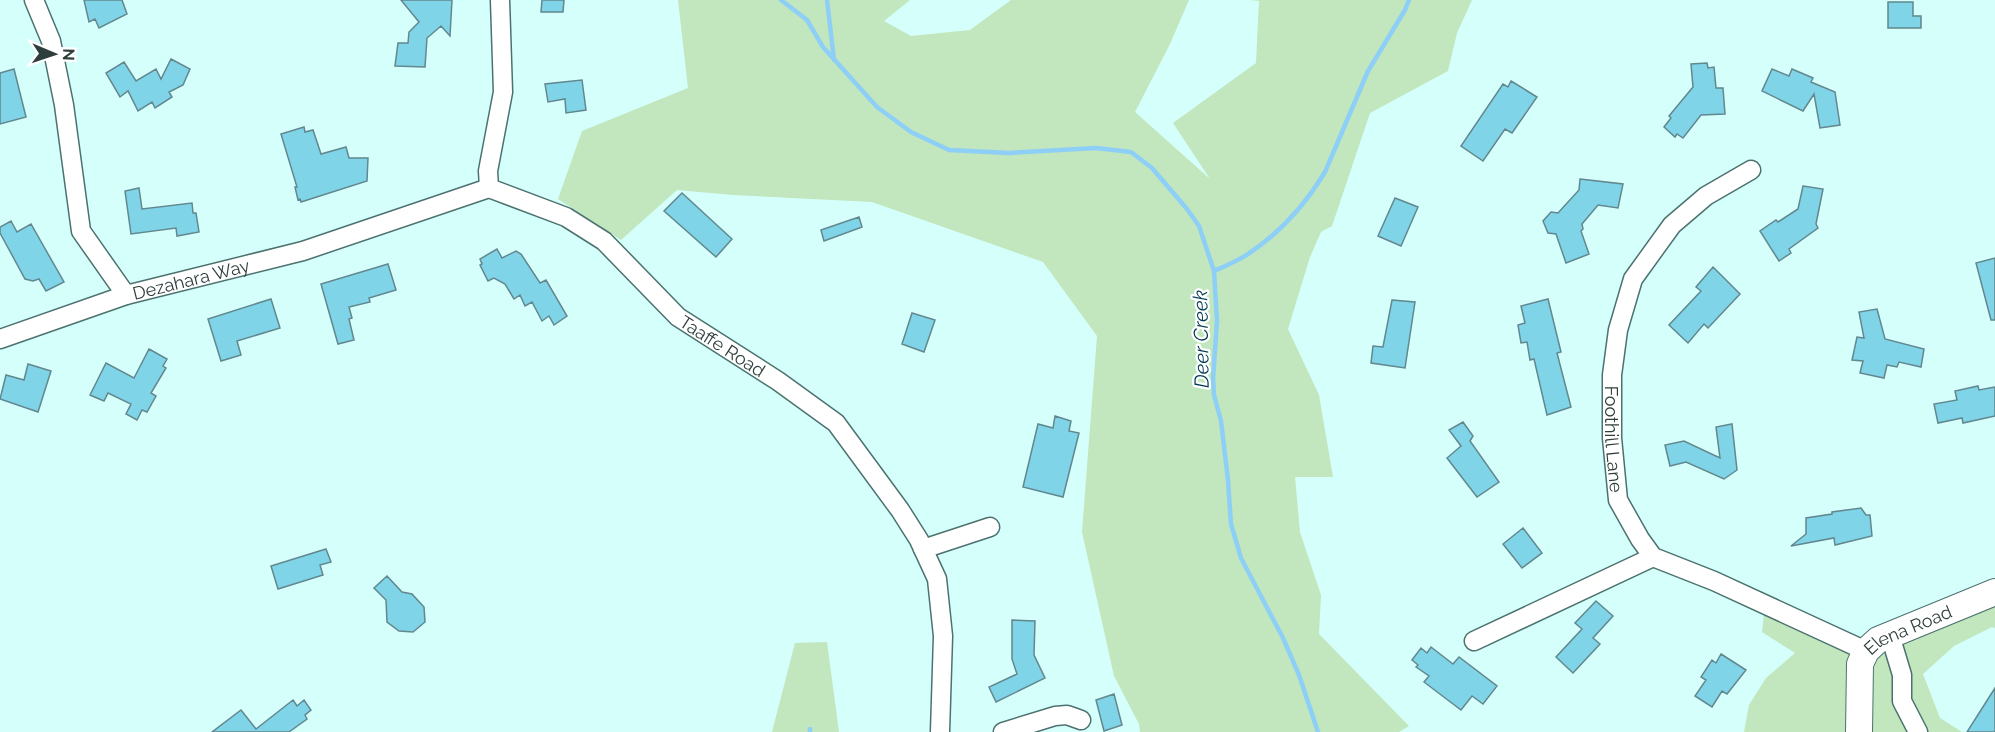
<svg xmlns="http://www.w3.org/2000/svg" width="1995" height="732" viewBox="0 0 1995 732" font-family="Raleway,sans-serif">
	<rect width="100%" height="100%" fill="#d5fffb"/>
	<!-- green -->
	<path fill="#c2e6bd" d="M678,0H910L884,21L911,36L970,30L1011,0H1189L1170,44L1135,112L1210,179L1173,123L1256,63L1259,1L1250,0H1472L1457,33L1448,71L1370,113L1332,226L1321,232L1310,257L1288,329L1319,395L1333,477H1295L1300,532L1321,595L1319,634L1409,726L1399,732H1140L1139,724L1114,676L1082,532L1097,336L1043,262L872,202L733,195L677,190L621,240L558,199L582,131L688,88Z
		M1995,605V628L1992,627L1954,646L1923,674L1940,718L1962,732H1865L1873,661L1903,641Z
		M1764,613L1849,651L1855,679L1848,732H1744L1749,705L1766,678L1795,653L1762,632Z
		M827,642L839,732H772L795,643Z"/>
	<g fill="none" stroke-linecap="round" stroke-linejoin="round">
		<!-- stream -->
		<path stroke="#8dcff6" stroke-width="4.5" d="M781,0L807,20L823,47L877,107L911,132L949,150L1009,153L1096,148L1131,152L1152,168L1187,209L1199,226L1214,271L1217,321L1213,379L1214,395L1221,421L1228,480L1231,524L1241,558L1283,638L1299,675L1318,732
			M827,0L834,60
			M1214,271C1225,266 1238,261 1248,254C1280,233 1305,205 1325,172L1368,71L1405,10L1409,0
			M810,732V729"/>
	</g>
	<!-- building -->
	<path fill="#7fd5e7" stroke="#62878f" stroke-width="1.5" d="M84,0H122L127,14L99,28L95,19L89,22Z
		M401,0H452L450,36L441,26L427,38L425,67L395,66L398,43H408L409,32L419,22Z
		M542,0H564L563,12H541Z
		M1888,2H1913V16H1921V28H1888Z
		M171,59L190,69L183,85L169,92L172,97L155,108L152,102L138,111L128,91L120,97L106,73L124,62L136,81L156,69L161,79Z
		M1707,63L1708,68L1714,67L1716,88H1723L1725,114L1701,115L1683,138L1677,134L1675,137L1664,127L1671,118L1669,116L1693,87L1691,64Z
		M14,69L26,117L0,124V73Z
		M1772,69L1789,76L1792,69L1813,78L1811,82L1835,92L1840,125L1820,128L1814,94L1803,111L1762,91Z
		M582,80L586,110L566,113L565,99L548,102L545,84Z
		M1511,81L1537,97L1512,133L1505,129L1483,161L1461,146L1503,84L1508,87Z
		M304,127L305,132L313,130L321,154L346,147L349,158H368L367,181L301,202L300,199L298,200L295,187H297L281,134Z
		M1580,179L1623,184L1618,208L1598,205L1582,224L1583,229L1581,231L1589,254L1566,263L1556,234L1548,233L1543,221L1551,212L1558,213L1579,190Z
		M1803,186L1823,189L1816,224L1818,228L1789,249L1791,253L1779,261L1760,231L1776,220L1778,222L1798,209Z
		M139,188L142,209L192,203L193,213H196L199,232L177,236L176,228L131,234L125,191Z
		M682,193L732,239L716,257L664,211Z
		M1395,198L1418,207L1401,246L1378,236Z
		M859,217L862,227L824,241L821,230Z
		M11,221L17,232L31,224L64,282L46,291L39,279L33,281L25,279L0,233V227Z
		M497,249L502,258L516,251L521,254L540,283L546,280L567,316L554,325L549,316L542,321L532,302L525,306L520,295L514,299L505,284L494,278L488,281L480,265L482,264L480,259Z
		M1995,258V320H1991L1976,263Z
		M388,264L396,290L369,298L370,302L349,307L352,318L349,319L354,340L338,344L321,284Z
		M1713,267L1740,294L1708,328L1704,324L1688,343L1669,325L1701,291L1696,287Z
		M271,299L280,328L237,341L241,355L221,361L208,319Z
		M1548,299L1561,352L1557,353L1571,407L1547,415L1534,359L1530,360L1527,342L1521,343L1518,325L1525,323L1521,306Z
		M1392,300L1415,302L1405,368L1371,363L1373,346L1383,347Z
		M1877,309L1885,339L1924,349L1921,367L1899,362L1897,367L1887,365L1884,378L1860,373L1863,361L1852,360L1857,337L1864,338L1859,312Z
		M912,313L935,320L924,352L902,344Z
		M149,349L167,359L163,366L166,368L151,393L156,396L147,412L142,410L137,420L126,414L131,404L108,393L104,401L90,395L106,363L134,378Z
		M28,364L51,371L38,412L0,399L6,375L24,380Z
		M1978,386L1979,390L1995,387V416L1963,423L1962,418L1938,423L1934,404L1957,400L1955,391Z
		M1055,416L1071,421L1069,431L1079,433L1063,497L1023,487L1038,424L1053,428Z
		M1463,422L1473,436L1470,441L1499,482L1477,497L1447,458L1461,446L1449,430Z
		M1732,424L1737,470L1724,479L1686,462L1670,466L1665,445L1684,441L1720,458L1716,427Z
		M1861,508L1866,515H1870L1872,536L1835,545L1834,538L1791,546L1806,534V518L1832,514V512Z
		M1523,528L1542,553L1522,568L1503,544Z
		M326,549L331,562L320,565L323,575L278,589L271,566Z
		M387,576L402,592L412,594L424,607L425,622L413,632L399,631L387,622L386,600L374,588Z
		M1596,601L1613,616L1593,638L1600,644L1573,673L1556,657L1582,629L1575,623Z
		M1012,620L1035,621L1034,655L1045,678L996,702L989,687L1017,674L1012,659Z
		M1431,647L1453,664L1459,657L1497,686L1483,704L1472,696L1461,710L1424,682L1429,676L1416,667L1418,665L1412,660L1421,648L1427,653Z
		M1721,654L1746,670L1727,694L1722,691L1712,707L1695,696L1706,680L1701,677L1712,660L1716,663Z
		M1995,688V732H1967Z
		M1114,694L1122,725L1104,731L1096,700Z
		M293,700L297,706L304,700L311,710L305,715L307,719L289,732H212L241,710L256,729Z"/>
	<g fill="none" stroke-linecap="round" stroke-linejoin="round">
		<defs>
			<g id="street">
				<path id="s1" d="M34,0L51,41L64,105L81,231L126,295L303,251L489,188"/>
				<path id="s2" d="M500,0L503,92L488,171L489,188L566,217L604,241L678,317L778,381L836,423L900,510L919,540L937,579L943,636L940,732"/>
				<path id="s3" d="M1751,170L1706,196L1672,225L1633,279L1618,330L1612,375V438L1618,500L1640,539L1653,557L1714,581L1866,651"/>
				<path d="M0,339L126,295"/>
				<path d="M923,549L990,527"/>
				<path d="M1890,635L1902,675V701L1918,732"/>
				<path d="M1474,641L1653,557"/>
				<path d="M1003,732L1055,716L1067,715L1081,720"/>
			</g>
			<g id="secondary">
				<path id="s4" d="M1859,732L1860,664L1866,651L1878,640L1995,592"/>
			</g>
		</defs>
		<!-- street casing -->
		<use href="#street" stroke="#4c726f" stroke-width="21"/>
		<!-- secondary casing -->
		<use href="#secondary" stroke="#4c726f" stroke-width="28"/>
		<!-- street -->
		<use href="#street" stroke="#fff" stroke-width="18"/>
		<!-- secondary -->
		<use href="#secondary" stroke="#fff" stroke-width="26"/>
	</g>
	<g text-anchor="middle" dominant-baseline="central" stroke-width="4.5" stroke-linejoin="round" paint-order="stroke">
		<!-- street labels -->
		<g font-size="18" fill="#2d3e3c" stroke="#fff">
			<text stroke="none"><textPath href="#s1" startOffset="382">Dezahara Way</textPath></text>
			<text stroke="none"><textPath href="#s2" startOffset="476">Taaffe Road</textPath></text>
			<text stroke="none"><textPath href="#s3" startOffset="326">Foothill Lane</textPath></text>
			<text stroke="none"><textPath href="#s4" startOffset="130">Elena Road</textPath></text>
		</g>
		<!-- water labels -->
		<g font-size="20" font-style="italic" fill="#013954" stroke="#fff">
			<text transform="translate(1201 339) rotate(-91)">Deer Creek</text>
		</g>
	</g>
	<!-- north arrow -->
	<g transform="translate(54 54) rotate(92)" stroke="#ffffff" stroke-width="4.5" paint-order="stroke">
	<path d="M0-4.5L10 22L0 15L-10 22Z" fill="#2d3e3c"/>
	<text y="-9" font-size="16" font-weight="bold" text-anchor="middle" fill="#2d3e3c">N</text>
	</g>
</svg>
